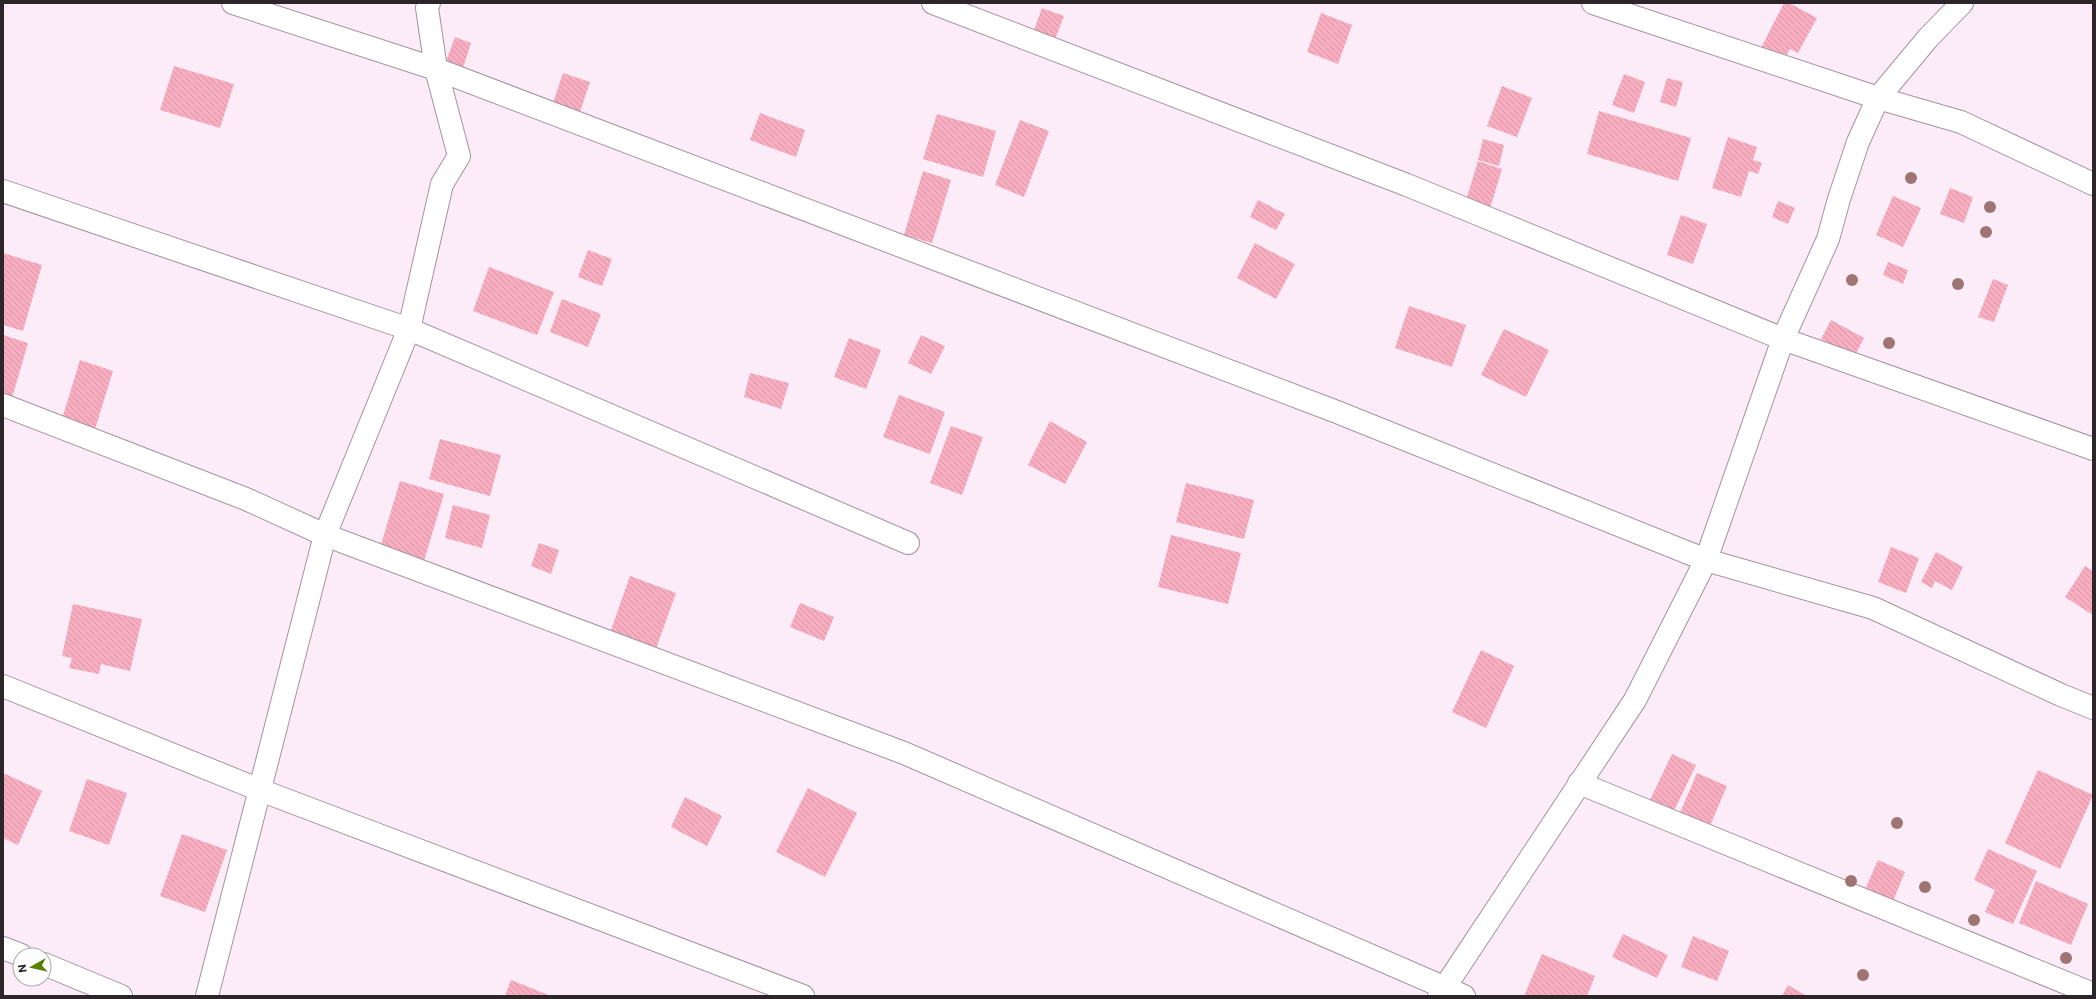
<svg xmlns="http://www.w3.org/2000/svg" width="2096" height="999" font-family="Commissioner,sans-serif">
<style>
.building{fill:url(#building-back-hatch)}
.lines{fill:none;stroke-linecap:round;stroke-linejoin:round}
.street-casing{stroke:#a394a0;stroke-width:24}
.street{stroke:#fff;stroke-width:22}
.tree{fill:#9e7572}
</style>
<defs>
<pattern id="building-back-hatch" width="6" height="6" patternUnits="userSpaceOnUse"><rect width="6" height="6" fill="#f8aec0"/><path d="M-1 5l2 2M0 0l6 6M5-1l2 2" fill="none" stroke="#d596a5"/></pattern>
</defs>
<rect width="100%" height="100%" fill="#fbecf8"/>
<g class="building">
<path d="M 1784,3 L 1789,3 L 1817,18 L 1798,53 L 1790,49 L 1783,62 L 1760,50 Z"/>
<path d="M 1042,8 L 1064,16 L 1050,52 L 1029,44 Z"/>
<path d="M 1321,13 L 1352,25 L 1338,64 L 1307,52 Z"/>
<path d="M 455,37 L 471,43 L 462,71 L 445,64 Z"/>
<path d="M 174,66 L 234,84 L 220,128 L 160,110 Z"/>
<path d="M 563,73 L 590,82 L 578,118 L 551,109 Z"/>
<path d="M 1624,74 L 1645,82 L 1634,113 L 1612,105 Z"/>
<path d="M 1667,78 L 1683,82 L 1676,107 L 1660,102 Z"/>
<path d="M 1502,86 L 1532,98 L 1517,137 L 1487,126 Z"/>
<path d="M 1599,111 L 1691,138 L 1678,181 L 1587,154 Z"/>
<path d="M 760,113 L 805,130 L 796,157 L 750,140 Z"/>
<path d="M 937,114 L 996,131 L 983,177 L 923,159 Z"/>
<path d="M 1020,120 L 1049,131 L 1024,197 L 995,185 Z"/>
<path d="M 1728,137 L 1757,147 L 1753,160 L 1762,163 L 1758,174 L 1749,171 L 1741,197 L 1712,188 Z"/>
<path d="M 1483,139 L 1504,145 L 1499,166 L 1478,160 Z"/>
<path d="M 1478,161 L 1502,169 L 1488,215 L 1464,207 Z"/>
<path d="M 923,171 L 951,180 L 932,243 L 904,235 Z"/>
<path d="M 1950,188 L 1973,197 L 1964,223 L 1940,214 Z"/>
<path d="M 1893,196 L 1921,208 L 1903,247 L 1876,235 Z"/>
<path d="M 1258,200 L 1285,214 L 1276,230 L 1250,217 Z"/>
<path d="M 1778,201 L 1795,208 L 1788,224 L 1772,217 Z"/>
<path d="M 1681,215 L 1707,224 L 1693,264 L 1667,255 Z"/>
<path d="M 1255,243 L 1295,264 L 1276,299 L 1237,278 Z"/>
<path d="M 588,250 L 612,259 L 602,286 L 578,277 Z"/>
<path d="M 3,253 L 42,265 L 23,331 L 3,325 Z"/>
<path d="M 1888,262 L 1908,270 L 1903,284 L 1883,275 Z"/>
<path d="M 489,267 L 554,292 L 537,335 L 473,311 Z"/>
<path d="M 1993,279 L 2008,285 L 1994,322 L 1978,317 Z"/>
<path d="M 562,299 L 601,314 L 588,347 L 550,332 Z"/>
<path d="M 1409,306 L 1466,325 L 1452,367 L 1395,348 Z"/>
<path d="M 1831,320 L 1864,338 L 1854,357 L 1821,339 Z"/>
<path d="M 1504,329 L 1549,350 L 1526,397 L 1481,375 Z"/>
<path d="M 3,335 L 28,343 L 10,405 L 3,403 Z"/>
<path d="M 921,335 L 945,346 L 931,374 L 908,363 Z"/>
<path d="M 849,338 L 881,350 L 866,389 L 834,377 Z"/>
<path d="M 80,360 L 113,371 L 95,429 L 62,419 Z"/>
<path d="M 750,373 L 789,383 L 781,409 L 744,397 Z"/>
<path d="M 899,395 L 945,412 L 930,454 L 883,437 Z"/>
<path d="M 1050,421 L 1087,442 L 1065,484 L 1028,465 Z"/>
<path d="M 951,426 L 983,437 L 962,495 L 930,483 Z"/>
<path d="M 440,439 L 501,455 L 490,496 L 429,479 Z"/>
<path d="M 400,481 L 444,494 L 421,571 L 377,558 Z"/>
<path d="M 1186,483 L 1254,500 L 1244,539 L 1176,522 Z"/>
<path d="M 453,505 L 490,515 L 482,548 L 445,538 Z"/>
<path d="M 1171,535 L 1241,553 L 1228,604 L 1158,587 Z"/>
<path d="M 539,543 L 559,550 L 551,574 L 531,566 Z"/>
<path d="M 1891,547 L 1919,558 L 1906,593 L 1878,582 Z"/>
<path d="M 1936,552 L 1963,567 L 1952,590 L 1935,581 L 1932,588 L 1921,582 Z"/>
<path d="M 2085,566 L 2093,571 L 2093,615 L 2065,597 Z"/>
<path d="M 630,576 L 676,593 L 652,660 L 606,644 Z"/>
<path d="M 800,603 L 834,617 L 824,641 L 790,627 Z"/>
<path d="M 73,604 L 142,619 L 130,671 L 101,664 L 99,674 L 69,668 L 72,658 L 62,656 Z"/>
<path d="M 1481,650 L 1514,666 L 1486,728 L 1452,712 Z"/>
<path d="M 1672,754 L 1696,765 L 1672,815 L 1648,804 Z"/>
<path d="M 2038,770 L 2093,795 L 2060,869 L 2005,843 Z"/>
<path d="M 3,773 L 42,791 L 18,845 L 3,838 Z"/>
<path d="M 1697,773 L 1727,786 L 1706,835 L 1676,822 Z"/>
<path d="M 87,779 L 127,793 L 109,845 L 69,831 Z"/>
<path d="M 808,788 L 857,813 L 825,877 L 776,852 Z"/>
<path d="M 685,797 L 722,816 L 707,846 L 671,827 Z"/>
<path d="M 182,834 L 227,850 L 205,912 L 160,896 Z"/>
<path d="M 1988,849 L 2037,871 L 2013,924 L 1985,912 L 1995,890 L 1974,880 Z"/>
<path d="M 1878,860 L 1905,872 L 1888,913 L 1860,901 Z"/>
<path d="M 2036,881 L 2088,904 L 2071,945 L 2019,923 Z"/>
<path d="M 1623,934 L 1668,955 L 1657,978 L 1612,957 Z"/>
<path d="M 1693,936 L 1729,951 L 1717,981 L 1681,967 Z"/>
<path d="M 1542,954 L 1595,976 L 1587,996 L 1524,996 Z"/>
<path d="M 511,980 L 551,996 L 505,996 Z"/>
<path d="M 1788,985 L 1807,996 L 1782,996 Z"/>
</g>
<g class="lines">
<g class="street-casing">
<g id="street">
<path d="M 429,3 L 427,8 L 436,69 L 1337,412 L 1706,560 L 1873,608 L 2061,695 L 2093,708"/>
<path d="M 933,3 L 1407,185 L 1783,339 L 2093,449"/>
<path d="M 1593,3 L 1878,98 L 1961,122 L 2093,184"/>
<path d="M 3,191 L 409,329 L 908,543"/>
<path d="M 3,405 L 246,499 L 325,535 L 904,753 L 1464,996"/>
<path d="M 3,686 L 260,790 L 803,996"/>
<path d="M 1579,783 L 2093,994"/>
<path d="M 3,948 L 21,955"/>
<path d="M 44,964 L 121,996"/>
<path d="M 207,996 L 325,535 L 409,329 L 442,184 L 459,156 L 436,69 L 233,3"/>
<path d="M 1439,996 L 1635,700 L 1706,560 L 1783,339 L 1828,239 L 1839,199 L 1858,142 L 1878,98 L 1928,38 L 1962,3"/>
</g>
</g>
<use href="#street" class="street"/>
</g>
<g class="tree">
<circle cx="1911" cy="178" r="6"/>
<circle cx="1990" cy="207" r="6"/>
<circle cx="1986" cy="232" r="6"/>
<circle cx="1852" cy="280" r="6"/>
<circle cx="1958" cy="284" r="6"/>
<circle cx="1889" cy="343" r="6"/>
<circle cx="1897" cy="823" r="6"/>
<circle cx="1851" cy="881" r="6"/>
<circle cx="1925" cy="887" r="6"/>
<circle cx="1974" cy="920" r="6"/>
<circle cx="2066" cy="958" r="6"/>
<circle cx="1863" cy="975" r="6"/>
</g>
<rect width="2096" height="999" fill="none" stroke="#2c262b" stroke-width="8"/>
<g transform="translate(32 967) rotate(262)"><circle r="19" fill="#fefefe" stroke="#aaa8aa"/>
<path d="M0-3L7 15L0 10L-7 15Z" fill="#588001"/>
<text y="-6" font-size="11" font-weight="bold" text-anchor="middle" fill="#2c262b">N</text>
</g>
</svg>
